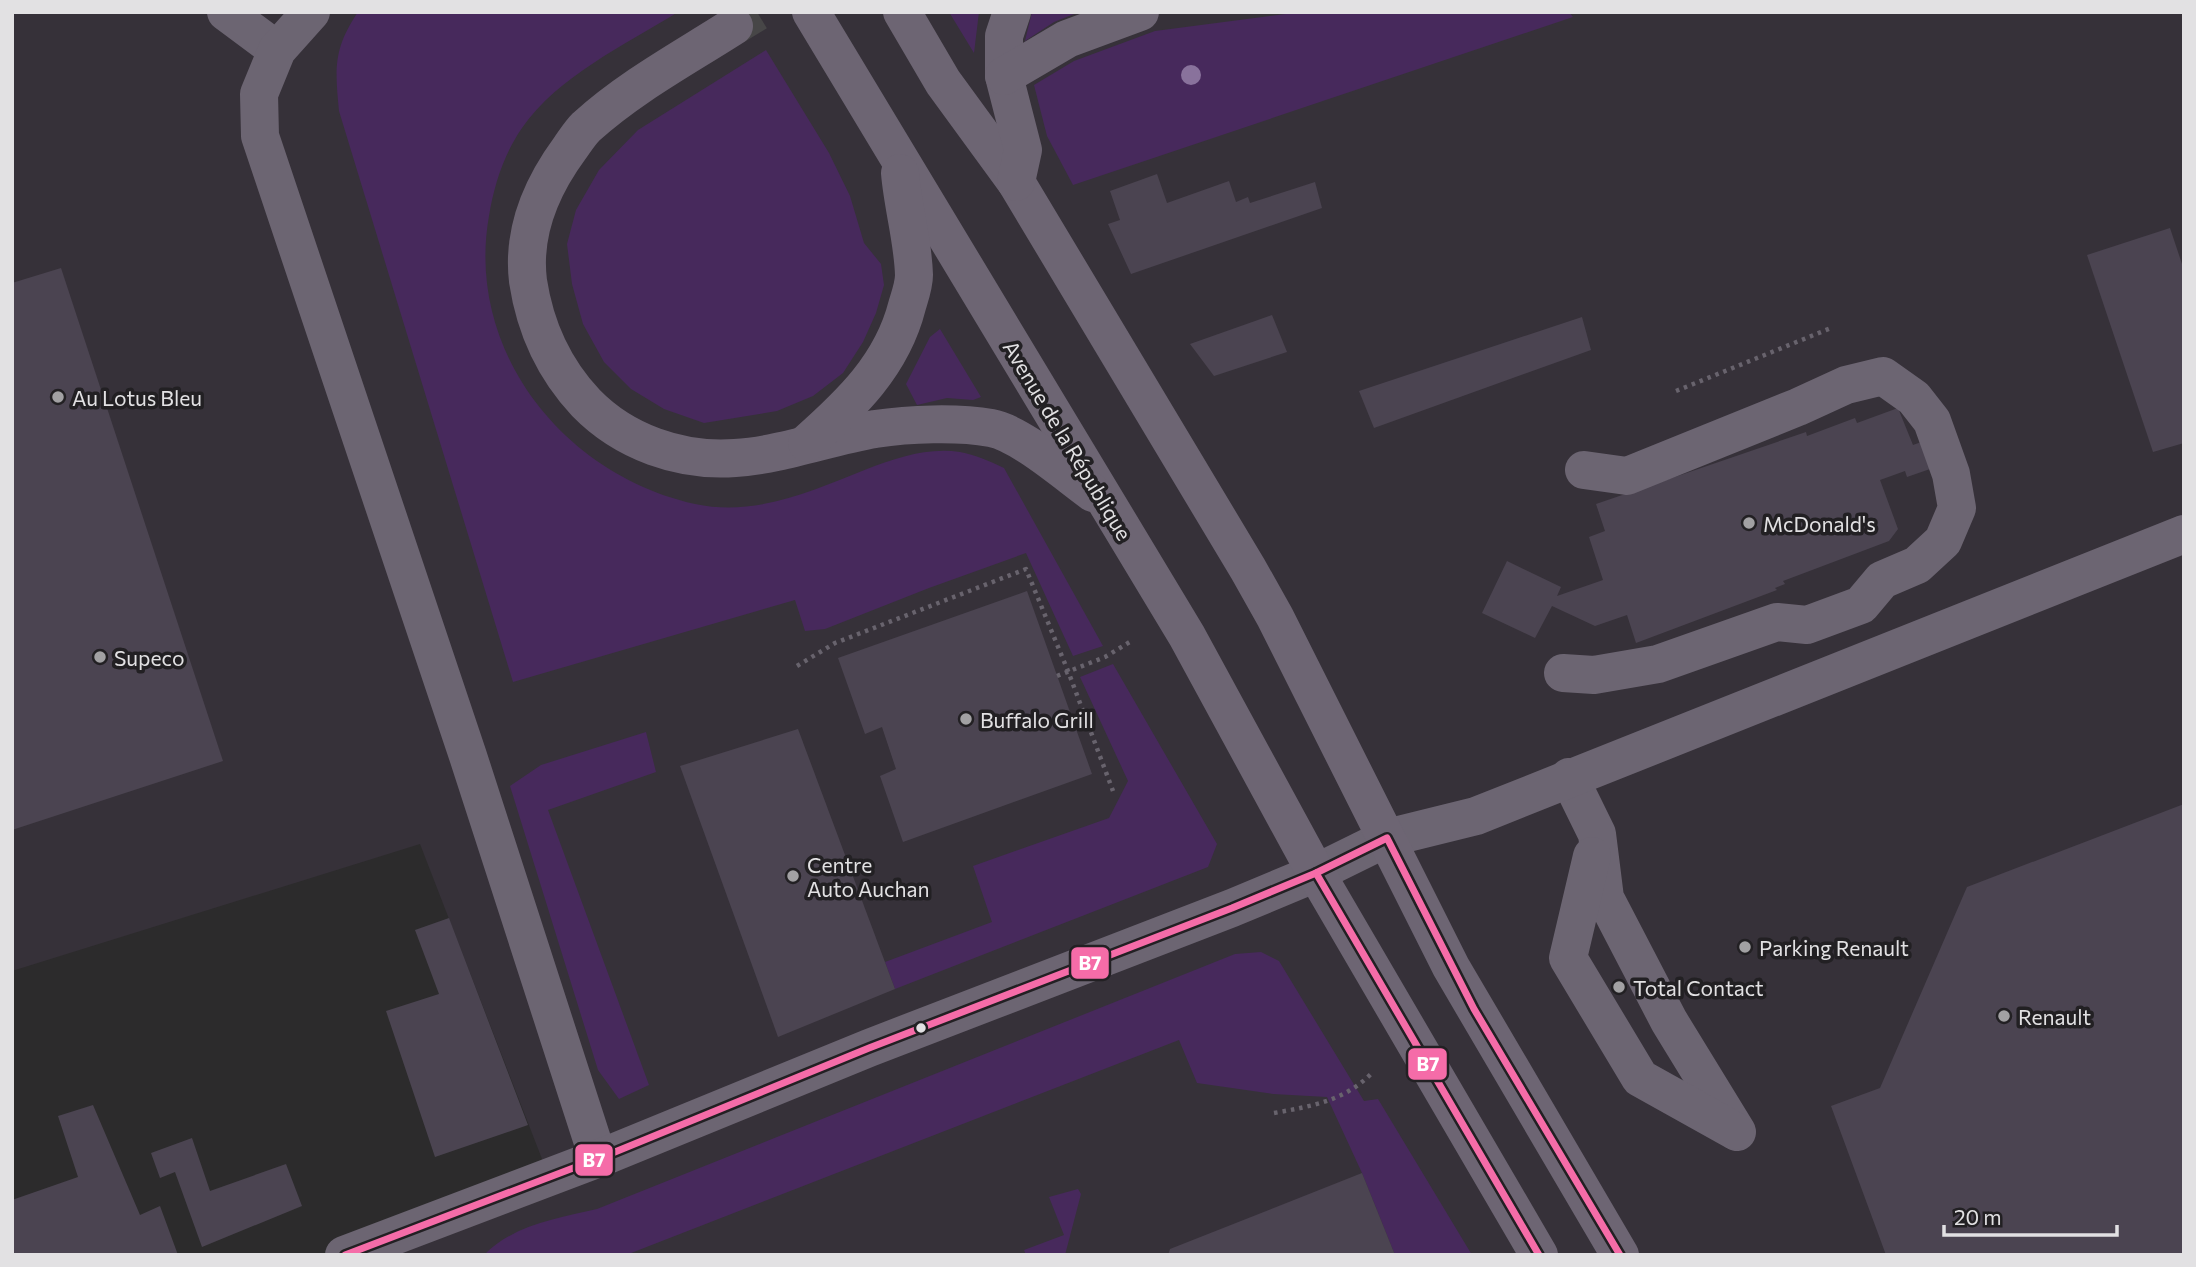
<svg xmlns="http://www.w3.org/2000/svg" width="2196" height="1267" font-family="Commissioner,sans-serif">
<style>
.built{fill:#363139}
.green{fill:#47295c}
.building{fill:#4b4451}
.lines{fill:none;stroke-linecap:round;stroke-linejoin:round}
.major-tunnel{stroke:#474647;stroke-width:38;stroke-dasharray:38 19;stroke-linecap:butt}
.path{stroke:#68636d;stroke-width:4.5;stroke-dasharray:3.5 5;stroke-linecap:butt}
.minor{stroke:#6c6572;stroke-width:38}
.major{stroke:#6d6573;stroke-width:38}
.bus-1-casing{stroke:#222023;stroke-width:12}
.bus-1{stroke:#f56ca8;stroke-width:7}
.tree{fill:#89729c}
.poi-dot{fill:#a2a1a3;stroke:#222023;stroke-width:2.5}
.bus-dot{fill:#e2e1e3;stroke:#222023;stroke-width:2.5}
.labels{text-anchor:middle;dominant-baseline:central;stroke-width:7;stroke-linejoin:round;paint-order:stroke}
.poi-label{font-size:21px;fill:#e2e1e3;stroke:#222023;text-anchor:start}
.street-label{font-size:21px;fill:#e2e1e3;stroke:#222023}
.line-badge{stroke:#222023;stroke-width:2.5}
.badge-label{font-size:19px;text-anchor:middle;font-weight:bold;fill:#fff}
</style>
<rect width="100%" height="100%" fill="#2c2b2c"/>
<path class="built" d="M 12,12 L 2184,12 L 2184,1255 L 344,1255 L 549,1177 L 420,844 L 12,971 Z"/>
<g class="green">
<path d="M 358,12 L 678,12 C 625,45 558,76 522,128 C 504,154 494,185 489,216 C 465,351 564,475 695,504 C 756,517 811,491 867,469 C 896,458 928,447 960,452 C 975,455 990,461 1004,468 L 1103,646 L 1073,656 L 1026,553 L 929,588 L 825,629 L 805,631 L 795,600 L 513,682 L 339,111 C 335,69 333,49 358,12 Z"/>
<path d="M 949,12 L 979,12 L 974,53 Z"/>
<path d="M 1032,12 L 1079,12 L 1054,22 L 1025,41 Z"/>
<path d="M 1301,12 L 1569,12 L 1573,17 L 1073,185 L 1047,136 L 1034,85 L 1074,61 L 1155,31 Z"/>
<path d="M 766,50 L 829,153 L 850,196 L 864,243 L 881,264 L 884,285 L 876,313 L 863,342 L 843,373 L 813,396 L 777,411 L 704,423 L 664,409 L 631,389 L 604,362 L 583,324 L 572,284 L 567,244 L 576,210 L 599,170 L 638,130 Z"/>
<path d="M 940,329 L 981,397 L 973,400 L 947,398 L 917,405 L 906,384 L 930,337 Z"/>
<path d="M 1113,664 L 1217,844 L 1208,867 L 895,989 L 885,962 L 992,922 L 973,866 L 1109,818 L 1128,781 L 1080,677 Z"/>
<path d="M 646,732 L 656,772 L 548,810 L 649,1085 L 619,1099 L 598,1070 L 510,786 L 541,765 Z"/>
<path d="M 1261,952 L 1279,961 L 1364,1101 L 1378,1099 L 1472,1255 L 1395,1255 L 1362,1173 L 1327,1097 L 1273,1094 L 1197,1083 L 1179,1040 L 626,1255 L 484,1255 C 513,1225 558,1218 597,1209 L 1235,954 Z"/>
<path d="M 1078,1189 L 1081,1194 L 1065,1255 L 1026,1255 L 1024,1250 L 1064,1235 L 1049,1197 Z"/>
</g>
<g class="building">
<path d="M 1157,174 L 1167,203 L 1229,181 L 1236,202 L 1248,197 L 1250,203 L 1315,182 L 1322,208 L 1131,274 L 1108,224 L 1120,220 L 1110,191 Z"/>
<path d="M 2170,228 L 2184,270 L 2184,443 L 2153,452 L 2087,255 Z"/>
<path d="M 61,268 L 223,761 L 12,830 L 12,283 Z"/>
<path d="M 1272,315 L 1287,352 L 1214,376 L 1190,344 Z"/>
<path d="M 1582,317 L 1591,350 L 1374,428 L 1359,391 Z"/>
<path d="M 1898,408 L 1913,445 L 1924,441 L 1933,468 L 1907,477 L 1905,471 L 1880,480 L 1898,529 L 1889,541 L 1783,581 L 1785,584 L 1775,588 L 1777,590 L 1636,643 L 1627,615 L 1595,626 L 1552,606 L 1535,638 L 1482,613 L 1507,561 L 1561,587 L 1557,596 L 1603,580 L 1589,537 L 1605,531 L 1596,504 L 1806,432 L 1807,436 L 1855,418 L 1857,423 Z"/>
<path d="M 1027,591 L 1092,774 L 903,842 L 880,776 L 896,769 L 882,727 L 865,734 L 838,658 Z"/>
<path d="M 798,729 L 895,989 L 778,1037 L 680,766 Z"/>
<path d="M 2184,804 L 2184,1255 L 1886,1255 L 1831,1106 L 1880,1088 L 1967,887 Z"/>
<path d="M 449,918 L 528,1125 L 435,1157 L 386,1011 L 439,994 L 415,930 Z"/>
<path d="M 93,1105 L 140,1215 L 160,1206 L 178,1255 L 12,1255 L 12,1200 L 78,1177 L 58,1116 Z"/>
<path d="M 192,1138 L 210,1191 L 286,1164 L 302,1206 L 202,1247 L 175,1172 L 160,1178 L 151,1153 Z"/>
<path d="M 1362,1173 L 1395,1255 L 1168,1255 L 1170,1249 Z"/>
</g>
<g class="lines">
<path class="major-tunnel" d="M 734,26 L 757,12"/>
<g class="path">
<path d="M 1676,391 L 1831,328"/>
<path d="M 797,666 L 835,643 L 1026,569 L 1068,671 L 1113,791"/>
<path d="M 1057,676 L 1105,657 L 1133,640"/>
<path d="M 1274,1113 C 1312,1106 1345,1101 1373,1072"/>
</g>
<g class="minor">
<path d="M 226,12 L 277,50"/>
<path d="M 311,12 L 277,50 L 259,94 L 260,136 L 468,756 L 598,1158"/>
<path d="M 1563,673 L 1594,675 L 1658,664 L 1777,622 L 1807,625 L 1861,605 L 1882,580 L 1917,565 L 1943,541 L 1957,508 L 1951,474 L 1932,421 L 1914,398 L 1883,376 L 1846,385 L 1798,407 L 1627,476 L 1584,470"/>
<path d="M 1569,777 L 1597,834 L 1605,898 L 1669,1021 L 1737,1132"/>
<path d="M 1592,856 L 1568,958 L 1640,1078 L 1735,1131"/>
<path d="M 344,1255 L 610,1154 L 869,1048 L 1232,908 L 1316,873 L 1387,838 L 1476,816 L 2184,534"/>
</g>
<g class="major">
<path d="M 811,12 L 1187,636 L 1316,873 L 1539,1255"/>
<path d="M 902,12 L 943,82 L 1016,182 L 1248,569 L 1275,617 L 1451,967 L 1620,1255"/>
<path d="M 1012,12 L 1004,36 L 1004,76 L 1023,150 L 1016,182"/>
<path d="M 734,26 C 684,58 630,87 586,127 C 580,133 575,141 570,148 C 542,186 522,232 528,281 C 535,327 554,369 586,403 C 624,442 680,462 735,458 C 782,455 828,437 875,429 C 909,424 957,422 991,428 C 1020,433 1068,475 1093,493"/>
<path d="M 1004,76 L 1067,39 L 1140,12"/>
<path d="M 807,443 C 851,404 892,365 907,306 C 910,296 914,285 914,275 C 913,240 903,208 900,173"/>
</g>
<g class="bus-1-casing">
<g id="bus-1">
<path d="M 1316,873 L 1539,1255"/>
<path d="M 345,1255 L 610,1154 L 869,1048 L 1232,908 L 1316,873 L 1387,838 L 1474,1009 L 1620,1255"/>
</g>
</g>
<use href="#bus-1" class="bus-1"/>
</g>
<circle class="tree" cx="1191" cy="75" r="10"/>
<g class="poi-dot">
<circle cx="58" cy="397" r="7"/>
<circle cx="1749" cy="523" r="7"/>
<circle cx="100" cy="657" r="7"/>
<circle cx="966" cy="719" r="7"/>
<circle cx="793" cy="876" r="7"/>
<circle cx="1745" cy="947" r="7"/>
<circle cx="1619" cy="987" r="7"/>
<circle cx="2004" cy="1016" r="7"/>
</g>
<circle class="bus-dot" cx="921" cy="1028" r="6"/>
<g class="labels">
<g class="poi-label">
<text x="72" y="397">Au Lotus Bleu</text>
<text x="1763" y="523">McDonald's</text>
<text x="114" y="657">Supeco</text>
<text x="980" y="719">Buffalo Grill</text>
<text x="807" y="864">Centre<tspan x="807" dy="24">Auto Auchan</tspan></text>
<text x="1759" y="947">Parking Renault</text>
<text x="1633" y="987">Total Contact</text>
<text x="2018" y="1016">Renault</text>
</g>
<g class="street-label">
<text transform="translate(1068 440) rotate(59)">Avenue de la République</text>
</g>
</g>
<g class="line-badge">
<rect x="1070" y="946" width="40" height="34" rx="7" fill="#f56ca8"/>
<rect x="1407" y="1047" width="41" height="34" rx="7" fill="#f56ca8"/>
<rect x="574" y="1143" width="40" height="34" rx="7" fill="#f56ca8"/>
</g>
<g class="badge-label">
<text x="1090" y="970">B7</text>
<text x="1428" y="1071">B7</text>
<text x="594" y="1167">B7</text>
</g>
<rect width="2196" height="1267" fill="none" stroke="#e2e1e3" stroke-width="28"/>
<path d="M1944 1225v10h173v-10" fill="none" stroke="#e2e1e3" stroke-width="3.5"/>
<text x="1954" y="1225" font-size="21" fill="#e2e1e3" stroke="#222023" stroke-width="5" paint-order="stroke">20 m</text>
</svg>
